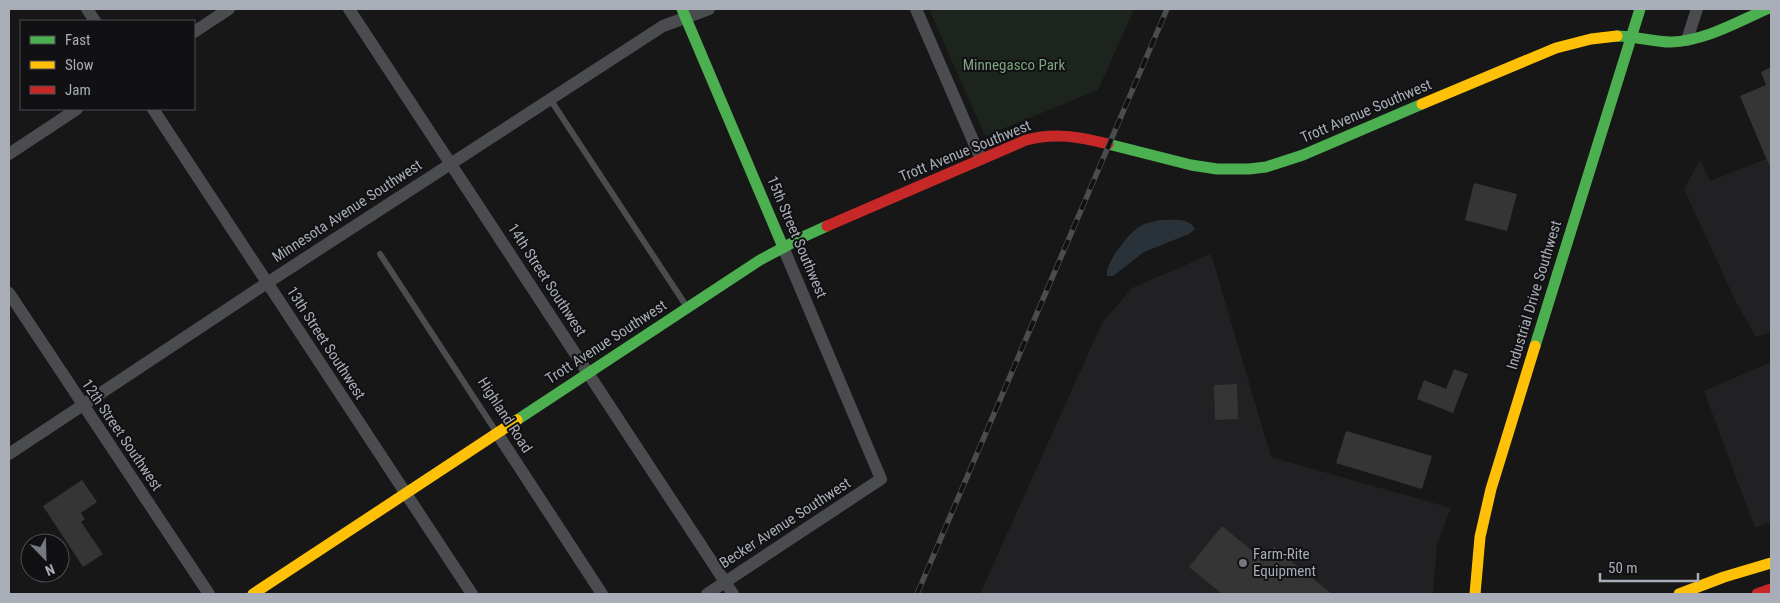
<svg xmlns="http://www.w3.org/2000/svg" width="1780" height="603" font-family="'Roboto Condensed',sans-serif">
<style>
.built{fill:#212123}
.green{fill:#1d241e}
.water{fill:#2a3239}
.building{fill:#353536}
.lines{fill:none;stroke-linecap:round;stroke-linejoin:round}
.lane{stroke:#4b4c50;stroke-width:6}
.street{stroke:#4b4c50;stroke-width:12}
.fast{stroke:#4caf50;stroke-width:11}
.slow{stroke:#ffc107;stroke-width:11}
.jam{stroke:#c62828;stroke-width:11}
.rail-casing{stroke:#4b4c4f;stroke-width:5.5}
.rail{stroke:#111113;stroke-width:4;stroke-dasharray:11;stroke-linecap:butt}
.poi-dot{fill:#757880;stroke:#111113;stroke-width:2}
.labels{text-anchor:middle;dominant-baseline:central;stroke-width:4;stroke-linejoin:round;paint-order:stroke}
.park-label{font-size:15px;fill:#7fa381;stroke:#111113}
.street-label{font-size:15px;fill:#a8adb8;stroke:#111113}
.poi-label{font-size:15px;fill:#a8adb8;stroke:#111113;text-anchor:start}
</style>
<rect width="100%" height="100%" fill="#171717"/>
<g class="built">
<path d="M 1766,159 L 1771,170 L 1771,332 L 1756,337 L 1736,302 L 1684,189 L 1700,160 L 1710,181 Z"/>
<path d="M 1211,254 L 1271,457 L 1451,508 L 1437,544 L 1433,594 L 980,594 L 1102,323 L 1132,288 Z"/>
<path d="M 1771,362 L 1771,522 L 1755,528 L 1704,391 Z"/>
</g>
<path class="green" d="M 929,9 L 1134,9 L 1098,90 L 985,136 Z"/>
<path class="water" d="M 1159,220 C 1169,220 1190,217 1195,229 L 1189,234 L 1144,252 L 1113,276 L 1107,276 C 1105,263 1128,234 1139,227 C 1145,223 1152,222 1159,220 Z"/>
<g class="building">
<path d="M 1771,67 L 1771,170 L 1740,96 L 1766,85 L 1761,72 Z"/>
<path d="M 1474,183 L 1517,194 L 1507,231 L 1465,220 Z"/>
<path d="M 1454,369 L 1468,374 L 1453,413 L 1417,399 L 1424,380 L 1446,389 Z"/>
<path d="M 1237,384 L 1238,419 L 1215,420 L 1214,385 Z"/>
<path d="M 1346,431 L 1432,456 L 1422,489 L 1336,463 Z"/>
<path d="M 82,480 L 97,502 L 81,513 L 85,519 L 81,522 L 103,554 L 83,567 L 43,506 Z"/>
<path d="M 1222,526 L 1263,560 L 1274,547 L 1332,594 L 1222,594 L 1189,567 Z"/>
</g>
<g class="lines">
<g class="lane">
<path d="M 550,99 L 687,307"/>
<path d="M 380,254 L 497,433"/>
</g>
<g class="street">
<path d="M 87,9 L 95,21"/>
<path d="M 349,9 L 733,594"/>
<path d="M 916,9 L 981,159"/>
<path d="M 194,32 L 229,9"/>
<path d="M 1687,40 L 1697,9"/>
<path d="M 153,109 L 472,594"/>
<path d="M 9,154 L 77,109"/>
<path d="M 9,293 L 209,594"/>
<path d="M 497,433 L 602,594"/>
<path d="M 9,454 L 267,283 L 663,26 L 709,9"/>
<path d="M 707,594 L 881,479 L 783,247"/>
</g>
<g class="fast">
<path d="M 682,9 L 783,247"/>
<path d="M 1617,36 C 1635,36 1653,42 1671,42 C 1705,41 1737,22 1767,9"/>
<path d="M 1108,144 L 1191,165 L 1217,169 L 1249,169 L 1266,167 L 1303,155 L 1422,104"/>
<path d="M 1535,346 L 1640,9"/>
<path d="M 517,420 L 760,260 L 805,236 L 827,226"/>
</g>
<g class="slow">
<path d="M 1422,104 L 1556,48 L 1591,39 L 1617,36"/>
<path d="M 253,594 L 517,420"/>
<path d="M 1475,594 L 1480,537 L 1491,489 L 1535,346"/>
<path d="M 1679,594 L 1724,577 L 1771,563"/>
</g>
<g class="jam">
<path d="M 827,226 L 1026,140 C 1055,132 1080,137 1108,144"/>
<path d="M 1757,594 L 1771,589"/>
</g>
<g class="rail-casing">
<path id="rail" d="M 917,594 L 1167,9"/>
</g>
<use href="#rail" class="rail"/>
</g>
<circle class="poi-dot" cx="1243" cy="563" r="5"/>
<g class="labels">
<g class="park-label">
<text x="1014" y="65">Minnegasco Park</text>
</g>
<g class="street-label">
<text transform="translate(1366 111) rotate(-23)">Trott Avenue Southwest</text>
<text transform="translate(965 151) rotate(-22)">Trott Avenue Southwest</text>
<text transform="translate(347 211) rotate(-33)">Minnesota Avenue Southwest</text>
<text transform="translate(797 237) rotate(67)">15th Street Southwest</text>
<text transform="translate(547 280) rotate(57)">14th Street Southwest</text>
<text transform="translate(1534 295) rotate(-73)">Industrial Drive Southwest</text>
<text transform="translate(606 342) rotate(-33)">Trott Avenue Southwest</text>
<text transform="translate(326 343) rotate(57)">13th Street Southwest</text>
<text transform="translate(505 415) rotate(57)">Highland Road</text>
<text transform="translate(122 435) rotate(56)">12th Street Southwest</text>
<text transform="translate(785 523) rotate(-33)">Becker Avenue Southwest</text>
</g>
<g class="poi-label">
<text x="1253" y="554">Farm-Rite<tspan x="1253" dy="17">Equipment</tspan></text>
</g>
</g>
<rect width="1780" height="603" fill="none" stroke="#a8adb8" stroke-width="20"/>
<rect x="20" y="20" width="175" height="90" fill="#111113" stroke="#4d4f55"/>
<rect x="30" y="36" width="25" height="8" fill="#4caf50" stroke="#4d4f55"/>
<text x="65" y="45" font-size="15" fill="#a8adb8">Fast</text>
<rect x="30" y="61" width="25" height="8" fill="#ffc107" stroke="#4d4f55"/>
<text x="65" y="70" font-size="15" fill="#a8adb8">Slow</text>
<rect x="30" y="86" width="25" height="8" fill="#c62828" stroke="#4d4f55"/>
<text x="65" y="95" font-size="15" fill="#a8adb8">Jam</text>
<g transform="translate(45 558) rotate(157)"><circle r="24" fill="#111113" stroke="#4d4f55"/>
<path d="M0-4L9 19L0 12L-9 19Z" fill="#757880"/>
<text y="-8" font-size="14" font-weight="bold" text-anchor="middle" fill="#a8adb8">N</text>
</g>
<path d="M1600 573v8h98v-8" fill="none" stroke="#a8adb8" stroke-width="2.5"/>
<text x="1608" y="573" font-size="15" fill="#a8adb8" stroke="#111113" stroke-width="4" paint-order="stroke">50 m</text>
</svg>
